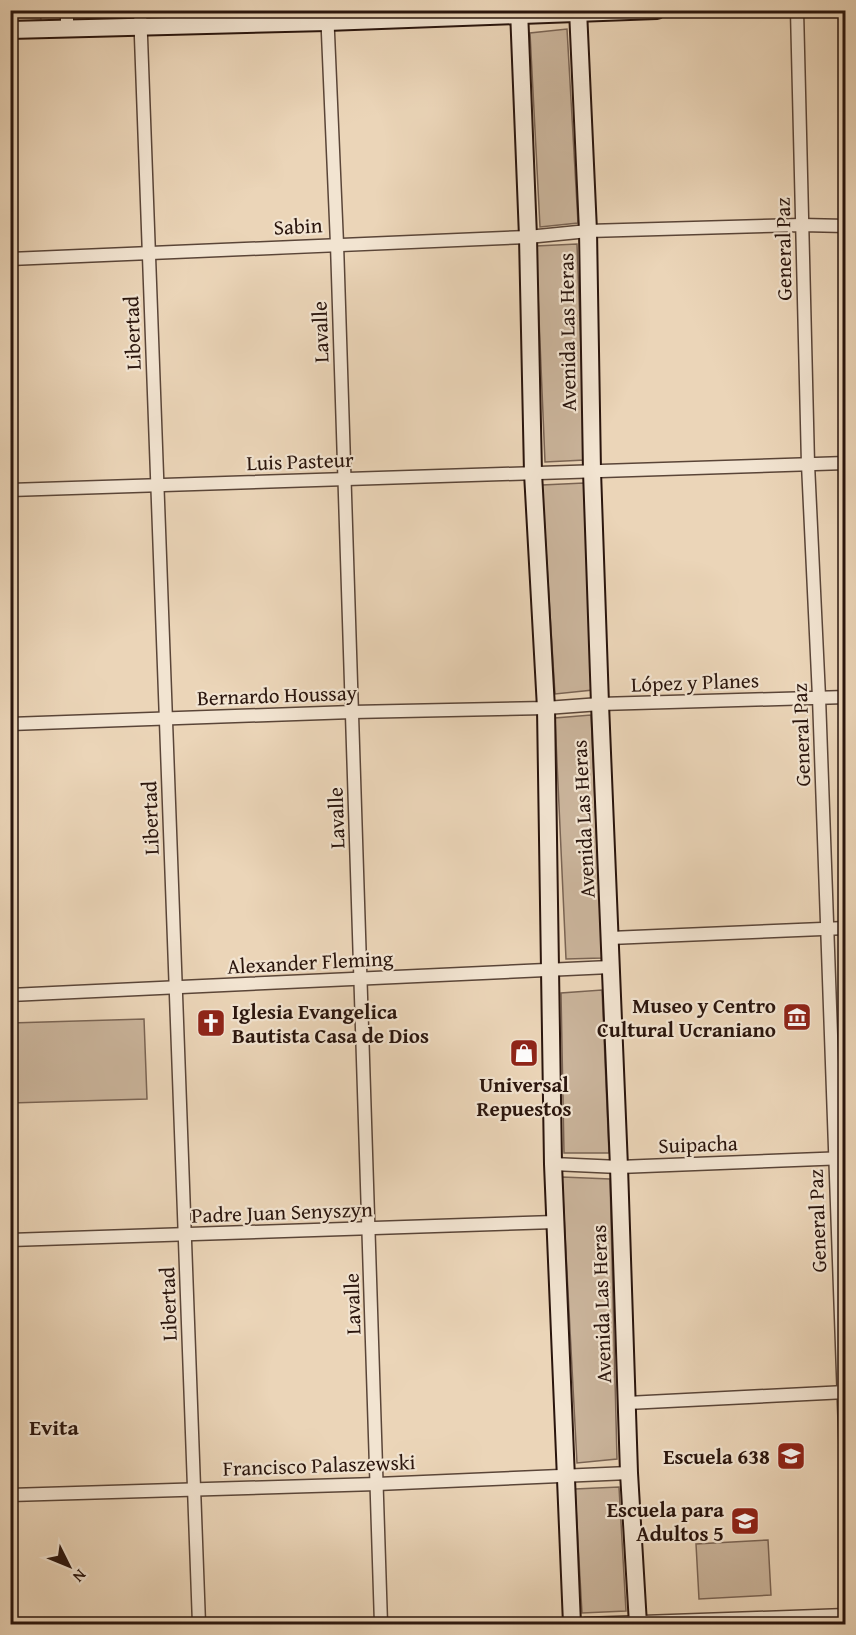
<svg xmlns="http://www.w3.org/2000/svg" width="856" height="1635" font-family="'Gentium Book Plus',serif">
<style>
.green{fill:#cab49b;stroke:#7a6454;stroke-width:1.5}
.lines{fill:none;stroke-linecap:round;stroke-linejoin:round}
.minor-casing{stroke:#5a4538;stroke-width:15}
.secondary-casing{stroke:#2a150d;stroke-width:20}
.minor{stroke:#f2e4d1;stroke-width:12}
.secondary{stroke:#f2e4d1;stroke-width:16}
.labels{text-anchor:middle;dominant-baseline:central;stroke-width:4.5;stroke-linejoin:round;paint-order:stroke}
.street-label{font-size:21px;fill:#2a150d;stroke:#f2e4d1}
.poi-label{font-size:21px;font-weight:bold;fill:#2a150d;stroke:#f2e4d1;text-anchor:end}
.neighbourhood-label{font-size:22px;font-weight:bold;fill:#2a150d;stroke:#f2e4d1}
</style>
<rect width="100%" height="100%" fill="#ebd5b8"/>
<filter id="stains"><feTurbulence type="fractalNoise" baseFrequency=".00333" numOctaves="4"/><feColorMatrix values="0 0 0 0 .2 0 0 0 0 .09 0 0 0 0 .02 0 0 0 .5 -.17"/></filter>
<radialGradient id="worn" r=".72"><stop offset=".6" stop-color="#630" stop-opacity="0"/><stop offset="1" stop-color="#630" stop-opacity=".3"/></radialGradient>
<g class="green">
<path d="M 10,11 L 40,11 L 41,20 L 11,22 Z"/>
<path d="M 78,11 L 130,11 L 130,15 L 78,16 Z"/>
<path d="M 307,11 L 307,13 L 164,15 L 164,10 Z"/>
<path d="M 567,29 L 578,223 L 540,227 L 530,33 Z"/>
<path d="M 577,244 L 585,460 L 545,462 L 536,246 Z"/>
<path d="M 584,483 L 593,690 L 555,694 L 542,485 Z"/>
<path d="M 591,715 L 602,958 L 566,959 L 555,718 Z"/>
<path d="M 840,943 L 846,943 L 845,1061 Z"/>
<path d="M 602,990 L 609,1153 L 564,1153 L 561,993 Z"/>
<path d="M 144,1019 L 147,1099 L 11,1103 L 11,1023 Z"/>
<path d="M 562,1177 L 610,1179 L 617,1459 L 577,1463 Z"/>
<path d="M 619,1487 L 626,1611 L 582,1613 L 575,1489 Z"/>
<path d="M 768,1540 L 771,1595 L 699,1599 L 696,1544 Z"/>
</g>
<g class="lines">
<g class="minor-casing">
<g id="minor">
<path d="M 67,10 L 67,28"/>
<path d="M 140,10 L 199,1624"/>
<path d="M 327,10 L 337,244 L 381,1624"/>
<path d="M 797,10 L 808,464 L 819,697 L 846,1458"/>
<path d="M 10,259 L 528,237 L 588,231 L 802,225 L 846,226"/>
<path d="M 10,490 L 846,463"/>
<path d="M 10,724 L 352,712 L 546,708 L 600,704 L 846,697"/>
<path d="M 610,938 L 846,928"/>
<path d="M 10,995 L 610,967"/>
<path d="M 553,1164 L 619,1167 L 846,1158"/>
<path d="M 10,1240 L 555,1222"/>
<path d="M 627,1403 L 846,1392"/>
<path d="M 10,1495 L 377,1484 L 629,1473"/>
<path d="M 585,1624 L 846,1615"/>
</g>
</g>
<g class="secondary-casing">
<g id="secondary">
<path d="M 519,10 L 528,237 L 533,473 L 546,708 L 553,1164 L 572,1624"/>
<path d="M 578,10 L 588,231 L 592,471 L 600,704 L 619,1167 L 629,1473 L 638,1624"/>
<path d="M 10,30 L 327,22 L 657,10"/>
</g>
</g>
<use href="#minor" class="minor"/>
<use href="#secondary" class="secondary"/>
</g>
<defs>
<g id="museum-square" transform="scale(1.5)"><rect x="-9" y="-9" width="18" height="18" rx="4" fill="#8f2418" stroke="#f2e4d1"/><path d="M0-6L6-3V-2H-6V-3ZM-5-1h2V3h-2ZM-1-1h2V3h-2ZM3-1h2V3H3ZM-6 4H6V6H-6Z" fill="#fff"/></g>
<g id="church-square" transform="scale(1.5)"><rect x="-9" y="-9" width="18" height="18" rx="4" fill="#8f2418" stroke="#f2e4d1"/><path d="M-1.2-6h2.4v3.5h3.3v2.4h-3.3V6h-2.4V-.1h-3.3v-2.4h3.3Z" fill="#fff"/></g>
<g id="shop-square" transform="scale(1.5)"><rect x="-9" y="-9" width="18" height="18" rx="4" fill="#8f2418" stroke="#f2e4d1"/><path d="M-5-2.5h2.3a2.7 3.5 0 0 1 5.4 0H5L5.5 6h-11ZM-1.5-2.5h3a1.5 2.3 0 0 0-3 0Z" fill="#fff"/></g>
<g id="school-square" transform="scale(1.5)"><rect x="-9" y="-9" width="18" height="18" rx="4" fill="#8f2418" stroke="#f2e4d1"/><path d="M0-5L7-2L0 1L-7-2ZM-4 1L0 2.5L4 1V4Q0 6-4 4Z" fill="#fff"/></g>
</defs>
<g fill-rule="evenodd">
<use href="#museum-square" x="797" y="1017"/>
<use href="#church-square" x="211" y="1023"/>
<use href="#shop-square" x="524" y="1053"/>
<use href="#school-square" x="791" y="1456"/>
<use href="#school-square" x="745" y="1521"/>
</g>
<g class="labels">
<g class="street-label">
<text transform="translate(298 226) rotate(-3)">Sabin</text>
<text transform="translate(783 249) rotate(-91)">General Paz</text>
<text transform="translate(320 332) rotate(-92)">Lavalle</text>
<text transform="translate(567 332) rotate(-91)">Avenida Las Heras</text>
<text transform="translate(132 333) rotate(-92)">Libertad</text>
<text transform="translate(300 461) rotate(-2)">Luis Pasteur</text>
<text transform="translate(695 682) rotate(-2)">López y Planes</text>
<text transform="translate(277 695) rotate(-2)">Bernardo Houssay</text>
<text transform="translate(801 735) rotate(-92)">General Paz</text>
<text transform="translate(150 818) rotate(-92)">Libertad</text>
<text transform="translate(336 818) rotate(-92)">Lavalle</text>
<text transform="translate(583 819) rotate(-93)">Avenida Las Heras</text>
<text transform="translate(310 962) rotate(-3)">Alexander Fleming</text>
<text transform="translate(698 1144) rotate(-2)">Suipacha</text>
<text transform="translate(282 1212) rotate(-2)">Padre Juan Senyszyn</text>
<text transform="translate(817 1221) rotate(-92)">General Paz</text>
<text transform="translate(168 1304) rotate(-92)">Libertad</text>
<text transform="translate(352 1304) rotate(-92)">Lavalle</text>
<text transform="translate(601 1304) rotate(-92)">Avenida Las Heras</text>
<text transform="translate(319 1465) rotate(-2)">Francisco Palaszewski</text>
</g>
<g class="poi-label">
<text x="776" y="1005">Museo y Centro<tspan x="776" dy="24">Cultural Ucraniano</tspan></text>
<text x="232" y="1011" text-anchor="start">Iglesia Evangelica<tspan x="232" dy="24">Bautista Casa de Dios</tspan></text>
<text x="524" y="1084" text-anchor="middle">Universal<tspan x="524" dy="24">Repuestos</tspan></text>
<text x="770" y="1456">Escuela 638</text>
<text x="724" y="1509">Escuela para<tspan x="724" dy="24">Adultos 5</tspan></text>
</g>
<g class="neighbourhood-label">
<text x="54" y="1427">Evita</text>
</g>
</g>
<rect width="856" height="1635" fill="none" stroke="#ebd5b8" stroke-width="36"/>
<rect x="12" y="12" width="832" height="1611" fill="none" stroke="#2a150d" stroke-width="3"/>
<rect x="18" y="18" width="820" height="1599" fill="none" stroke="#2a150d" stroke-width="1.5"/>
<g transform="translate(69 1566) rotate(133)" stroke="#f2e4d1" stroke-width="4.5" paint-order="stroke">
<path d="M0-4.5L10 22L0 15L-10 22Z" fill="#2a150d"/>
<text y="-9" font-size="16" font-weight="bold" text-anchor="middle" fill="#2a150d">N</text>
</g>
<rect width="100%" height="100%" filter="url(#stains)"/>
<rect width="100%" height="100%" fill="url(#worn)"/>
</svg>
